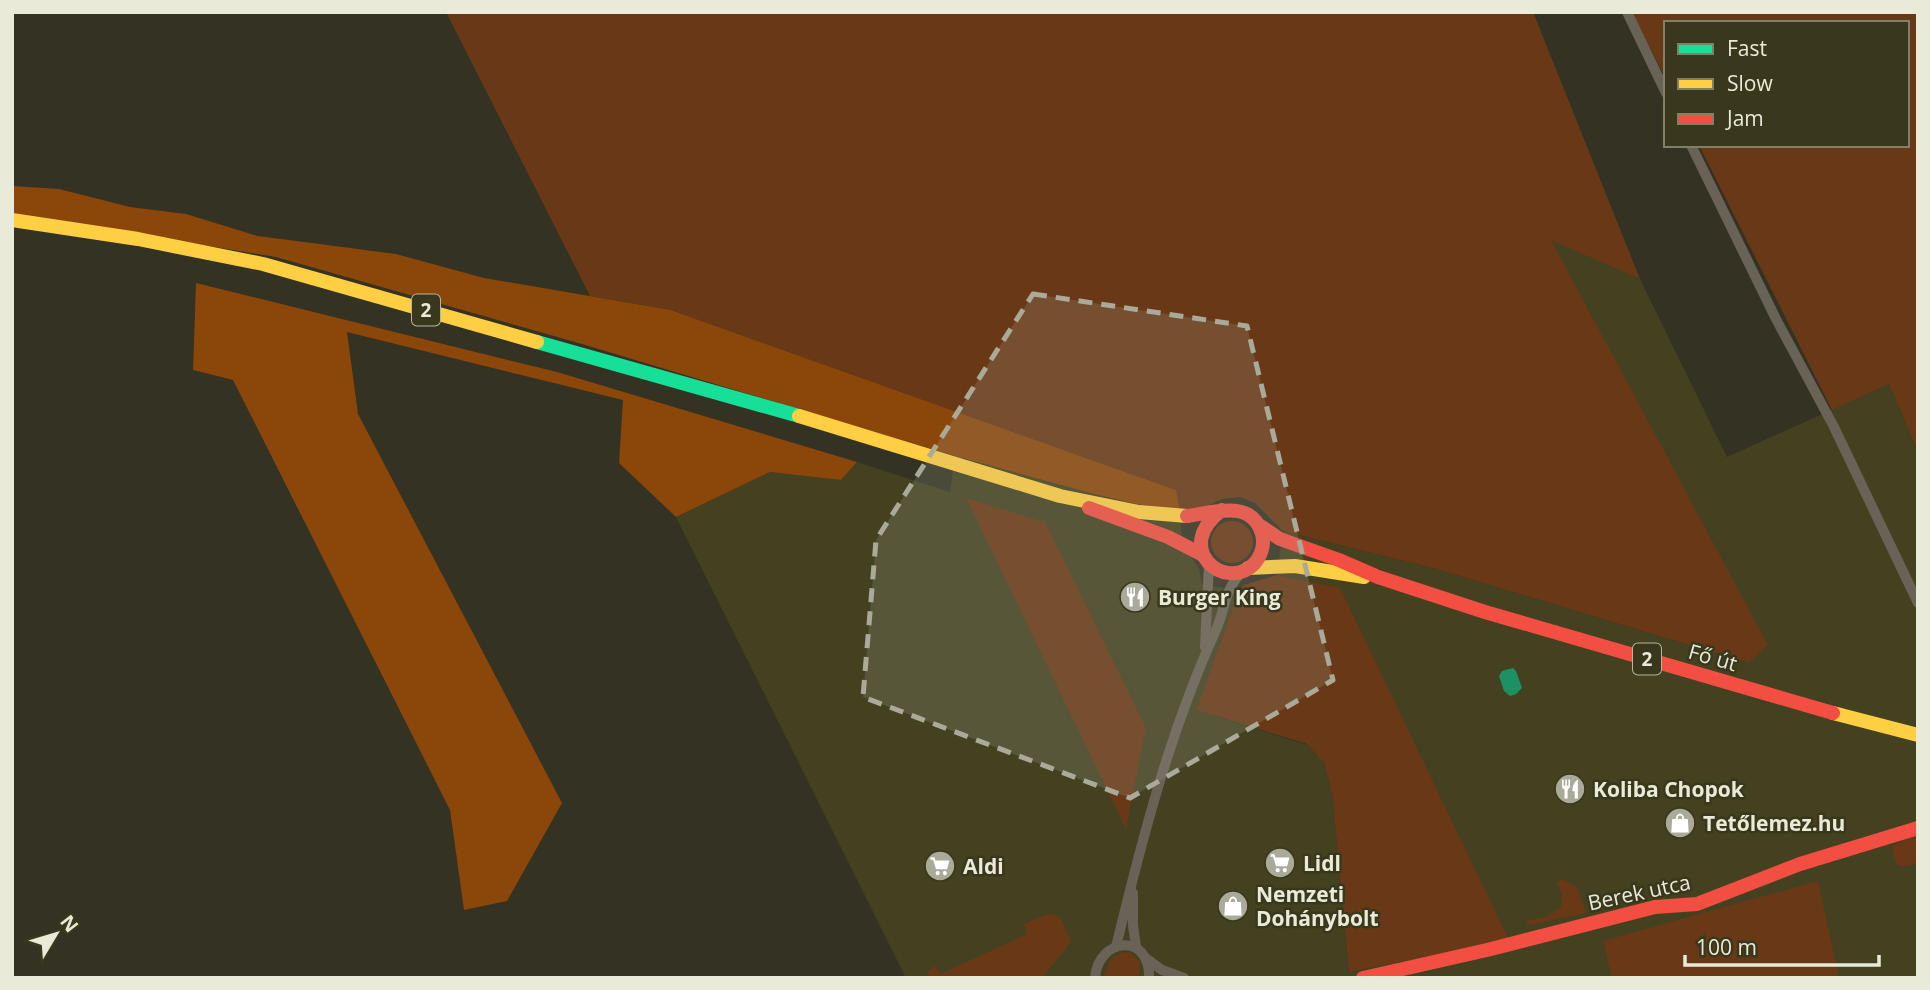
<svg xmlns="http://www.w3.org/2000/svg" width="1930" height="990" font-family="'Open Sans',sans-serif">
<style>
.built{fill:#434120}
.green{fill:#693917}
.forest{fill:#8b4609}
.water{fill:#1d9164}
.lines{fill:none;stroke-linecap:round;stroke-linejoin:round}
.street{stroke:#696256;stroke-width:10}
.fast{stroke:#16e098;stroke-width:14}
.slow{stroke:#ffcf43;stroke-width:14}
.jam{stroke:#f24e42;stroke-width:14}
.marked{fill:#aa9;fill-opacity:0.2;stroke:#aa9;stroke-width:5;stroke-dasharray:14 9;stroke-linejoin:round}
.labels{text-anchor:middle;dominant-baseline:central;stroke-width:5;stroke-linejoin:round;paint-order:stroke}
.shield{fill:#3a381c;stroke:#b5b5a0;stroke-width:2}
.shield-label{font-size:19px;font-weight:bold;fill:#eaead9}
.poi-label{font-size:21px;font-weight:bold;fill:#eaead9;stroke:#3a381c;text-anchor:start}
.street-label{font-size:21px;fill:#eaead9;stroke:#3a381c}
</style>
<rect width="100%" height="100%" fill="#333223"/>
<path class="built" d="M 1550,238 L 1640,279 L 1727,457 L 1889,384 L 1918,452 L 1918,978 L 906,978 L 676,517 L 770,472 L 841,480 L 857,462 L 950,492 L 955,456 L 1090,493 L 1136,504 L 1180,510 L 1183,551 L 1190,555 L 1199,569 L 1202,584 L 1239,591 L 1196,710 L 1308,745 L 1326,764 L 1332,793 L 1349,972 L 1340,589 L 1277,575 L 1283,531 L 1440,570 L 1749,663 Z"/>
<g class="green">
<path d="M 446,12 L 1533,12 L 1640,279 L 1551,240 L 1768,645 L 1749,663 L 1440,570 L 1283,531 L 1255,503 L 1240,497 L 1222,499 L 1207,506 L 1180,510 L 1176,490 L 671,310 L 590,296 Z"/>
<path d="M 1632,12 L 1918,12 L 1918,452 L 1889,384 L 1832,410 L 1699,145 L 1907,145 L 1907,23 L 1666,23 L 1666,79 Z"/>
<path d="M 966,498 L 1045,522 L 1146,728 L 1126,829 Z"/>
<circle cx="1232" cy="542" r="21"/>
<path d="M 1277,575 L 1340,588 L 1509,940 L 1349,972 L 1332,793 L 1325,764 L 1307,744 L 1196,710 L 1239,591 L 1244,585 Z"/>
<path d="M 1916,835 L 1918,836 L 1918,863 C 1897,869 1895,868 1892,846 Z"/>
<path d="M 1562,879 L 1577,887 L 1586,913 L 1529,925 L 1526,923 L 1528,920 L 1543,918 L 1561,907 L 1562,894 L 1557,883 Z"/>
<path d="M 1818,881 L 1839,978 L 1612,978 L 1603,941 Z"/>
<path d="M 1055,914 L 1062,920 L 1071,942 L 1042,978 L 929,978 L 928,971 L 935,966 L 940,974 L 1027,934 L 1024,924 L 1045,915 Z"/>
<path d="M 1124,952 L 1131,953 L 1140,962 L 1139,978 L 1103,978 L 1111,958 Z"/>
</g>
<g class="forest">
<path d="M 12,186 L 59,189 L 130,207 L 186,214 L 258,236 L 396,254 L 484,278 L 671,310 L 1176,490 L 1180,510 L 1136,504 L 1090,493 L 955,456 L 582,344 L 276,257 L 12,214 Z"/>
<path d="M 196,283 L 557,372 L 857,462 L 841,480 L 770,472 L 676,517 L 619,463 L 623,400 L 347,332 L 358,414 L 562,803 L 507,901 L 464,910 L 450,810 L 233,380 L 193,370 Z"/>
</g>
<path class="water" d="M 1513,668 L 1516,671 L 1522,688 L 1516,694 L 1510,696 L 1504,691 L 1499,676 L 1502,671 Z"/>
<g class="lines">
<g class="street">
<path d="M 1627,12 L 1666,93"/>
<path d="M 1691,145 L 1776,319 L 1834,427 L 1918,603"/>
<path d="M 1205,647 L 1209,564"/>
<path d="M 1133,893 L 1133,925 L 1136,947"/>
<path d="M 1116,947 C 1142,839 1170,731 1216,630 C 1226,607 1223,594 1241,572"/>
<path d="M 1147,959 L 1162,970 L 1184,978"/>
<path d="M 1095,978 C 1098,937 1151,932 1149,978"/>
</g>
<path class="fast" d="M 537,342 L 799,416"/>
<g class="slow">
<path d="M 12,220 L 138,239 L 263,264 L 537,342"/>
<path d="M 799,416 L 1060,496 L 1139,512 L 1187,516"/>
<path d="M 1248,568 L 1295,566 L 1364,577"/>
<path d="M 1833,713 L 1918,735"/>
</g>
<g class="jam">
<path d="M 1089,508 L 1168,537 L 1203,555"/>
<path d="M 1187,516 C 1213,513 1252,498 1262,534 C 1265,545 1261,556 1254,564 C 1225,593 1171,548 1222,510"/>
<path d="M 1259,525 L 1280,539 L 1339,560 L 1378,577 L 1485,612 L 1833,713"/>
<path d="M 1363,978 L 1487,950 L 1655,907 L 1697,904 L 1800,864 L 1918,828"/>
</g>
</g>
<path class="marked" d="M 1033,294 L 1247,326 L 1333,680 L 1130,798 L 863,697 L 876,540 Z"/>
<defs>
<g id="restaurant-disc" transform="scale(1.575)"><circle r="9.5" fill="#aa9" stroke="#3a381c"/><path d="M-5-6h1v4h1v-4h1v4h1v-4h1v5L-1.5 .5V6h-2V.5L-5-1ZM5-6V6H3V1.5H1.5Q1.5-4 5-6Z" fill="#fff"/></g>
<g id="shop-disc" transform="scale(1.575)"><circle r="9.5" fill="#aa9" stroke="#3a381c"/><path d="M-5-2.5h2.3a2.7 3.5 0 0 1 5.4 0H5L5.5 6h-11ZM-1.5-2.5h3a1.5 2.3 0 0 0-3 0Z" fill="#fff"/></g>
<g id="supermarket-disc" transform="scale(1.575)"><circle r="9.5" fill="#aa9" stroke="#3a381c"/><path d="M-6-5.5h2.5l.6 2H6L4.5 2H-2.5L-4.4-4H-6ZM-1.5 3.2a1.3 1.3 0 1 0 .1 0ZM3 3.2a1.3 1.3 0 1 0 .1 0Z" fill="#fff"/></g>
</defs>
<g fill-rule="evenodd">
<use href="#restaurant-disc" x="1135" y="597"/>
<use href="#restaurant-disc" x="1570" y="789"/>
<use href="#shop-disc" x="1680" y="823"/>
<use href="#supermarket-disc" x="1280" y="863"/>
<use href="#supermarket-disc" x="940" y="866"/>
<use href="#shop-disc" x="1233" y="906"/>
</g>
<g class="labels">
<g class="shield">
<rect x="412" y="294.5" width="28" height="31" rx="5"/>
<rect x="1633" y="643.5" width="28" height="31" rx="5"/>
</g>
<g class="shield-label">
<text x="426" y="310">2</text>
<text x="1647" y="659">2</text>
</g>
<g class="poi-label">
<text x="1158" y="597">Burger King</text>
<text x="1593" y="789">Koliba Chopok</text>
<text x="1703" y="823">Tetőlemez.hu</text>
<text x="1303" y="863">Lidl</text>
<text x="963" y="866">Aldi</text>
<text x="1256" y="894">Nemzeti<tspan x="1256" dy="24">Dohánybolt</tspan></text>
</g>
<g class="street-label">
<text transform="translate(1713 657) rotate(16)">Fő út</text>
<text transform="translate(1639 892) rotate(-12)">Berek utca</text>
</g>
</g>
<rect width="1930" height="990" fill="none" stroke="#eaead9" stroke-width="28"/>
<rect x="1664" y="21" width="245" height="126" fill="#3a381c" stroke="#807f68" stroke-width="2"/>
<rect x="1678" y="44" width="35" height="10" fill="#16e098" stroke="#807f68" stroke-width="2"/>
<text x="1727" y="56" font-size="21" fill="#eaead9">Fast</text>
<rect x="1678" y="79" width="35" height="10" fill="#ffcf43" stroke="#807f68" stroke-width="2"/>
<text x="1727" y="91" font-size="21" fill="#eaead9">Slow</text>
<rect x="1678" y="114" width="35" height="10" fill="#f24e42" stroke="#807f68" stroke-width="2"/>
<text x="1727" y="126" font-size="21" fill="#eaead9">Jam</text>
<g transform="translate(56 934) rotate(52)" stroke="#3a381c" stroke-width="5" paint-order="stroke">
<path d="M0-5L12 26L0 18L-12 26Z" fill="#eaead9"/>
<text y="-10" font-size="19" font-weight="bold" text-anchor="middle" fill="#eaead9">N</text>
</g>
<path d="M1685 955v10h194v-10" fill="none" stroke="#eaead9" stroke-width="3.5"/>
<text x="1696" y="955" font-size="21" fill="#eaead9" stroke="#3a381c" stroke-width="5" paint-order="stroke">100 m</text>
</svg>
